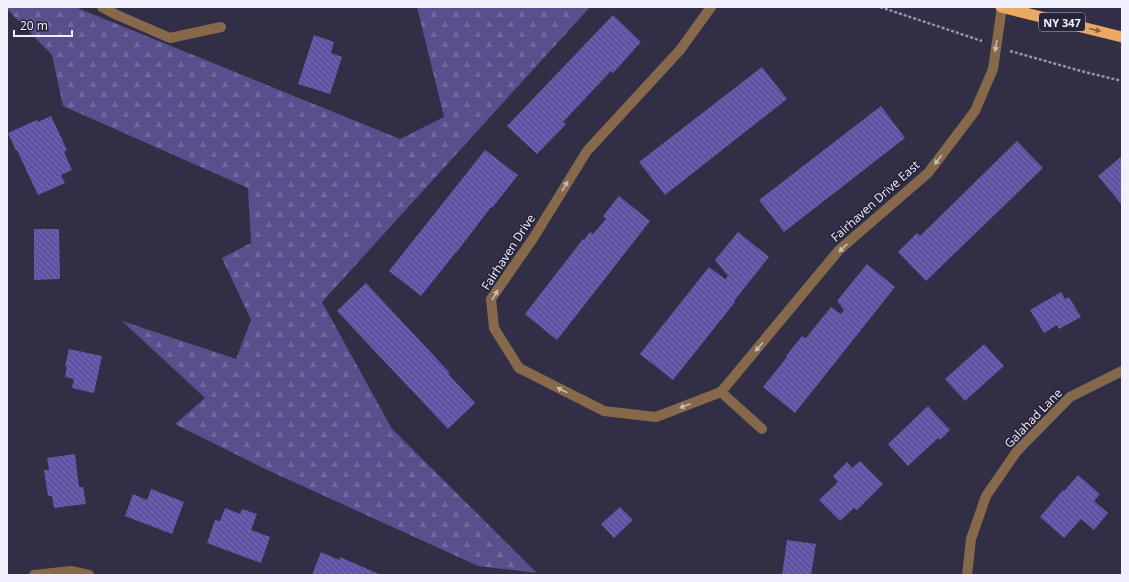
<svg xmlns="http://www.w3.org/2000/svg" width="1129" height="582" font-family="'Open Sans',sans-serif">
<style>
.forest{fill:url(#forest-firs)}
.building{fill:url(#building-back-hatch)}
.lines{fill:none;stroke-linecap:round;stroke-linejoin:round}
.path{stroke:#9795a8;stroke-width:2.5;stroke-dasharray:3 2;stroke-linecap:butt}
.minor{stroke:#86684b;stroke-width:10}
.trunk{stroke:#eaa862;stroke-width:11}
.oneway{fill:#7f5f4c}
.oneway2{fill:#c6bab7}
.labels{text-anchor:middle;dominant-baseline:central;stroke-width:3.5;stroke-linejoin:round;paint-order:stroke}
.shield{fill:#27243a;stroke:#b4b3c4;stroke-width:1}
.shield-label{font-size:11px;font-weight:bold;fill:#f1f0ff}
.street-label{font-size:12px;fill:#f1f0ff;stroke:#27243a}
</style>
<defs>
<pattern id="forest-firs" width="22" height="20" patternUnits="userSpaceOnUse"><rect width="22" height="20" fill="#584f8c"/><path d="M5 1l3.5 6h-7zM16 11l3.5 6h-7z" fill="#70699d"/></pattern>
<pattern id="building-back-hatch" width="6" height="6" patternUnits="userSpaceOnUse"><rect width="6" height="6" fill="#6153a4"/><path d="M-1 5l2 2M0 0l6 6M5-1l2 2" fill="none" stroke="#786cb2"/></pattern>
</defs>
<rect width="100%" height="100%" fill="#312e45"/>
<path class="forest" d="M 7,7 L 75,7 L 400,139 L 444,117 L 417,7 L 590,7 L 322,302 L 392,429 L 537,573 L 478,566 L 261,467 L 175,424 L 205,398 L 122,321 L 236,359 L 251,320 L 222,258 L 251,243 L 248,188 L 63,106 L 52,55 L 7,9 Z"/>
<g class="building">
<path d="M 613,15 L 641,42 L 613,73 L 611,71 L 563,122 L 566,124 L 537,154 L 507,126 Z"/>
<path d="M 314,35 L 334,42 L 331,53 L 342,57 L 330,94 L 298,84 Z"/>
<path d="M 762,67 L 787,99 L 665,195 L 639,162 Z"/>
<path d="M 881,106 L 905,138 L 784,232 L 759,200 Z"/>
<path d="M 51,116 L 67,150 L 64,152 L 72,170 L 61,175 L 65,183 L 38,195 L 17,150 L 16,151 L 8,133 L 37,120 L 38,122 Z"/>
<path d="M 1017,141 L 1043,168 L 926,281 L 898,252 L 917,233 L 920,236 Z"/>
<path d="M 485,150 L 518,175 L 492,208 L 491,207 L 456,253 L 456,252 L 421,296 L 389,271 Z"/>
<path d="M 1122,156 L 1122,205 L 1098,176 Z"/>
<path d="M 619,196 L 650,221 L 557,340 L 525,314 L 583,239 L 584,240 L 590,232 L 593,234 L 606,219 L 603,216 Z"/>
<path d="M 34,229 L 59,229 L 60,279 L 34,280 Z"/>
<path d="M 738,232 L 769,257 L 734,301 L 735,302 L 673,380 L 640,354 L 709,267 L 725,279 L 728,276 L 715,260 Z"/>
<path d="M 867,264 L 895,287 L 795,413 L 763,387 L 787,357 L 786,356 L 802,336 L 806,338 L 831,307 L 841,314 L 844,310 L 837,301 Z"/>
<path d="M 366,283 L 450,373 L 448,374 L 475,403 L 448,429 L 337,311 Z"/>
<path d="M 1061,292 L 1065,299 L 1069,297 L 1081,317 L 1059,329 L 1057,325 L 1044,333 L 1030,310 Z"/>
<path d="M 984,344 L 1004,366 L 965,401 L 945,379 Z"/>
<path d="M 69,349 L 102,356 L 94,393 L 72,388 L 74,379 L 65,377 L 67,366 L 65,366 Z"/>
<path d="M 928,406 L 950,430 L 940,440 L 938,438 L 908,466 L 888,444 Z"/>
<path d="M 75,454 L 79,487 L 83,487 L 86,504 L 54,508 L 52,496 L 48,496 L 44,470 L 49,470 L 47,458 Z"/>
<path d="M 860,461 L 883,484 L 857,510 L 854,508 L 840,521 L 819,500 L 838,482 L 833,476 L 847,462 L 852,468 Z"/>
<path d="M 1078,475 L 1100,494 L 1094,501 L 1108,513 L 1094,530 L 1081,519 L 1064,538 L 1040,517 L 1063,490 L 1064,491 Z"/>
<path d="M 151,489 L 184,502 L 172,534 L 125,516 L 133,494 L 147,500 Z"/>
<path d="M 620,507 L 633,520 L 614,538 L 601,524 Z"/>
<path d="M 225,508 L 240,514 L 242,509 L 257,514 L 251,530 L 270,537 L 261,563 L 207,543 L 215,520 L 220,521 Z"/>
<path d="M 787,540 L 816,544 L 811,575 L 782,575 Z"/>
<path d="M 321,552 L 339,560 L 340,557 L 381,575 L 312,575 Z"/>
</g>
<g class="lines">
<g class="path">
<path d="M 880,7 L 982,41"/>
<path d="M 1010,51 L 1081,71 L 1122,81"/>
</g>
<g class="minor">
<path d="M 102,7 L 117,15 L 170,38 L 221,27"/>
<path d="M 711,7 L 680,50 L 587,151 L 534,237 L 491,299 L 494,328 L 519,368 L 604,411 L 656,417 L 721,392 L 839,250 L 928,173 L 975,111 L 993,69 L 1002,7"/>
<path d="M 721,392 L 762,429"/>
<path d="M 34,575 L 71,571 L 89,575"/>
<path d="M 967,575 L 971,539 L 986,496 L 1017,451 L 1070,397 L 1122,371"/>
</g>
<path class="trunk" d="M 1001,7 L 1122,37"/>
</g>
<defs><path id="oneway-solid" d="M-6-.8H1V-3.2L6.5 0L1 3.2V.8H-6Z"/></defs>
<use class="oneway" href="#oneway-solid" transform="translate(1095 30) rotate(14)"/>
<g class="oneway2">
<use href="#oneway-solid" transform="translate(996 46) rotate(99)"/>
<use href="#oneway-solid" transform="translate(938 160) rotate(127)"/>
<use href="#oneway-solid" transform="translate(565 186) rotate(-59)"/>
<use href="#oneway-solid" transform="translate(843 248) rotate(137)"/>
<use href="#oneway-solid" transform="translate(495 295) rotate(-60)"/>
<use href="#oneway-solid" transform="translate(759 347) rotate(130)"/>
<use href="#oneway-solid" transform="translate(562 390) rotate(-153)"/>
<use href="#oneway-solid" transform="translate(685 406) rotate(159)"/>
</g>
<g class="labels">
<rect class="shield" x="1039" y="13" width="46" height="18" rx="3"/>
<g class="shield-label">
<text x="1062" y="22">NY 347</text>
</g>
<g class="street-label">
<text transform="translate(875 201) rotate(-42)">Fairhaven Drive East</text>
<text transform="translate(508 252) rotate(-57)">Fairhaven Drive</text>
<text transform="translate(1033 418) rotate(-46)">Galahad Lane</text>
</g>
</g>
<rect width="1129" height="582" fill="none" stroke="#f1f0ff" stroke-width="16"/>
<path d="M14 30v6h58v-6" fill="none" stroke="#f1f0ff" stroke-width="2"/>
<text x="20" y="30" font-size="12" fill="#f1f0ff" stroke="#27243a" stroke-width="3" paint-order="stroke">20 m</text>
</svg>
